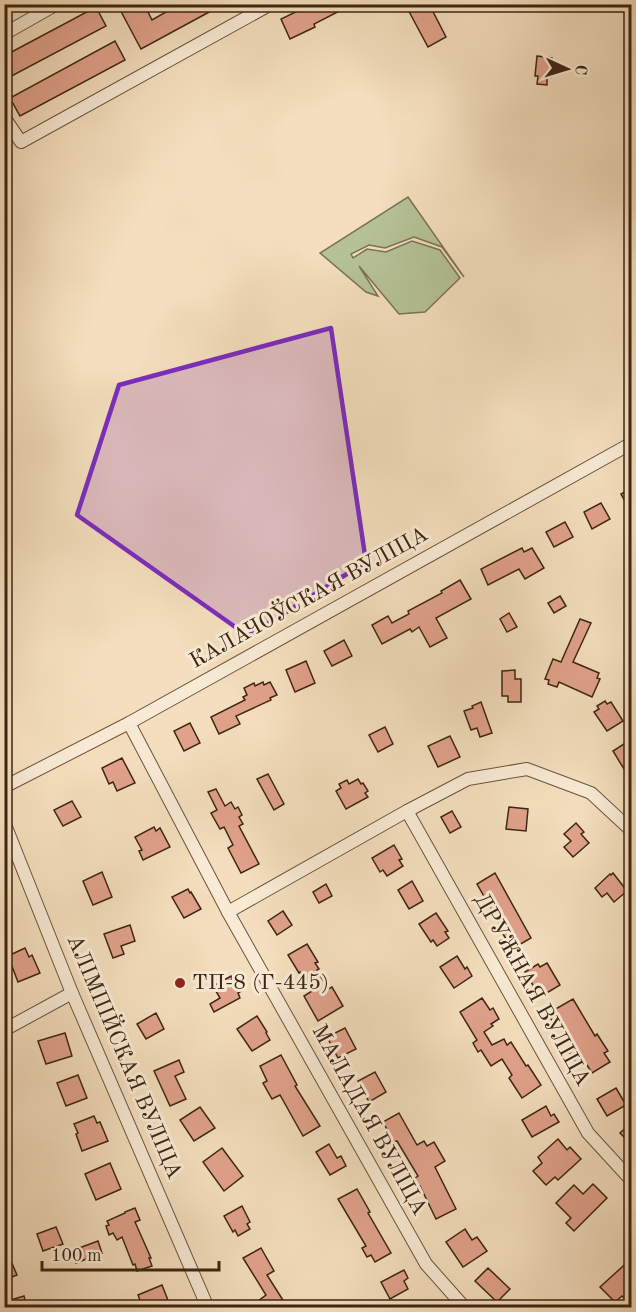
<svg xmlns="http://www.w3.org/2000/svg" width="636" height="1312" font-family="'Old Standard TT',serif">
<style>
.green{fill:#b5c296;stroke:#797454;stroke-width:1.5}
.building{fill:#e1a28b;stroke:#3d2513;stroke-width:1.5}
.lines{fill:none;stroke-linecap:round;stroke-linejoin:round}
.minor-casing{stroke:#6b533e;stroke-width:14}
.minor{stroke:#f8ead4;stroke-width:12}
.marked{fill:#7b2cbf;fill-opacity:0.2;stroke:#7b2cbf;stroke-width:4.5;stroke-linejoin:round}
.poi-dot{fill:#8f2418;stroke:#f8ead4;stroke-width:2}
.labels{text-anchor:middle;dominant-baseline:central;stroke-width:6;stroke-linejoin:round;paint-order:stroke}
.street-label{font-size:22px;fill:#3d2513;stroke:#f8ead4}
.poi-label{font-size:22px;fill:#3d2513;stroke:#f8ead4;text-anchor:start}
</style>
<rect width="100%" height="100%" fill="#f4debd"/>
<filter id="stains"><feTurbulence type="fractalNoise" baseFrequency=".00333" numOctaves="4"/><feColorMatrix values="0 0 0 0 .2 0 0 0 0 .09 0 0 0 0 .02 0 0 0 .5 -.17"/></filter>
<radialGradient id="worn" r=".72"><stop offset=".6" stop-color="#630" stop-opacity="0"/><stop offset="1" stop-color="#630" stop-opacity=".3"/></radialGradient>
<path class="green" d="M 408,197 L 464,277 L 442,247 L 414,237 L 385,248 L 369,245 L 351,254 L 353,258 L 367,249 L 386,252 L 412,241 L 440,250 L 460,278 L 425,312 L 399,314 L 359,266 L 378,296 L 366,292 L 320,253 Z"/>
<g class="building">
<path d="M 117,4 L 144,4 L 152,20 L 180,4 L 224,4 L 141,49 Z"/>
<path d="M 312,4 L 353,4 L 314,24 L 315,27 L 290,39 L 281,19 Z"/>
<path d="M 405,4 L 429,4 L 446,37 L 428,47 Z"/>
<path d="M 96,7 L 106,26 L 4,80 L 4,56 Z"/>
<path d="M 115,41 L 125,60 L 20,116 L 10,98 Z"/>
<path d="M 537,56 L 552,58 L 551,77 L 547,77 L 547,85 L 537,84 L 538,76 L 535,76 Z"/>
<path d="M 632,488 L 632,514 L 621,494 Z"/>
<path d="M 601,503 L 610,519 L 592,529 L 584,512 Z"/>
<path d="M 565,522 L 573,537 L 554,547 L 546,532 Z"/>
<path d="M 522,548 L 524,552 L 532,548 L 544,568 L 525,579 L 519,569 L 488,585 L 481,569 Z"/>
<path d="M 460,580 L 471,599 L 436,618 L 447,638 L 430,647 L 419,627 L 412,632 L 410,629 L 382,644 L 372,625 L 388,616 L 392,623 L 409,614 L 408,611 L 442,593 L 441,591 Z"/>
<path d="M 560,596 L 566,606 L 554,613 L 548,603 Z"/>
<path d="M 509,613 L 517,627 L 507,632 L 500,619 Z"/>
<path d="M 580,619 L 591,623 L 573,662 L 599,673 L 597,678 L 600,679 L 592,697 L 559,682 L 557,687 L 548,684 L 549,680 L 545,679 L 553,659 L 561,662 Z"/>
<path d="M 344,640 L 352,656 L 332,666 L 324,651 Z"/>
<path d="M 306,661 L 315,683 L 295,692 L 286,670 Z"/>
<path d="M 515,670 L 515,679 L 521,679 L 521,702 L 508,702 L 508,696 L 502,696 L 502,671 Z"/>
<path d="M 263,682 L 264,685 L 270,682 L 277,695 L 270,698 L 271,700 L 236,716 L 240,724 L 219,734 L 211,717 L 245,700 L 243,697 L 247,695 L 244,688 L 254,683 L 255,686 Z"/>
<path d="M 605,701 L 607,704 L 611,702 L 623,721 L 607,731 L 594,712 L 599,709 L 597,706 Z"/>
<path d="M 481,702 L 492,733 L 480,737 L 477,728 L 471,730 L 464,711 L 473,708 L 472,706 Z"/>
<path d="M 190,723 L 200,743 L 184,751 L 174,731 Z"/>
<path d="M 385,727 L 393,744 L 378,752 L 369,735 Z"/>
<path d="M 450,736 L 460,757 L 438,767 L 428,746 Z"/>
<path d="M 627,742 L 632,750 L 632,764 L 624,769 L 613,751 Z"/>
<path d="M 122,758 L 135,783 L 117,791 L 113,782 L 109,784 L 102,768 Z"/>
<path d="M 268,774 L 284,804 L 274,810 L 257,779 Z"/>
<path d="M 358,779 L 361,784 L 363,783 L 368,791 L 365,793 L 368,797 L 346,809 L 336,791 L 341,788 L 339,784 L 347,780 L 349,784 Z"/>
<path d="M 216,789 L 225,806 L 231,802 L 235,809 L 238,807 L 242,815 L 239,817 L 243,824 L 239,826 L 259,864 L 241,873 L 228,848 L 233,845 L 224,827 L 220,829 L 211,813 L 217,810 L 208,792 Z"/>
<path d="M 72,801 L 81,817 L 63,826 L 54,810 Z"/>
<path d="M 509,807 L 528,809 L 526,831 L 506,829 Z"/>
<path d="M 452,811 L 461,827 L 450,833 L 441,817 Z"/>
<path d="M 576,823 L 584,832 L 581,834 L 589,843 L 573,857 L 564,847 L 571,841 L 564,834 Z"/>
<path d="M 154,827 L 156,831 L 160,828 L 170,847 L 143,860 L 139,851 L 142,850 L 135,837 Z"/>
<path d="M 394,845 L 402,859 L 399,860 L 403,866 L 387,876 L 383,870 L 380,872 L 372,858 Z"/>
<path d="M 102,872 L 112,897 L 93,905 L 83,881 Z"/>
<path d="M 495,873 L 531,938 L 512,949 L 500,929 L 502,928 L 477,884 Z"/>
<path d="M 613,873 L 627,891 L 614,902 L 607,893 L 602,897 L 595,888 L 610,874 L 611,875 Z"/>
<path d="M 412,881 L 423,901 L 409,909 L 398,890 Z"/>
<path d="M 326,884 L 332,896 L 319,903 L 313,892 Z"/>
<path d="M 188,889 L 190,893 L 191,892 L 201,909 L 184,918 L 172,897 Z"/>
<path d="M 283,911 L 292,925 L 277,935 L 268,921 Z"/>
<path d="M 436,913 L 448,931 L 445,932 L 449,938 L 437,946 L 433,940 L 431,942 L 419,924 Z"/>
<path d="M 130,925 L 135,941 L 121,946 L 124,954 L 113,958 L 104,934 Z"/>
<path d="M 307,944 L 318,962 L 315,963 L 319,969 L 317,970 L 328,989 L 332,987 L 343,1006 L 318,1021 L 304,996 L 312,991 L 300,972 L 299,973 L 288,955 Z"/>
<path d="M 25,948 L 29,957 L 32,955 L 40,973 L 18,982 L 8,956 Z"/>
<path d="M 457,956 L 465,969 L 467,967 L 472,976 L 454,988 L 440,967 Z"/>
<path d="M 547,963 L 560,985 L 540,997 L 525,972 L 538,964 L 540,967 Z"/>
<path d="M 231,976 L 233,981 L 237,979 L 243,990 L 238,993 L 240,998 L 214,1012 L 210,1004 L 220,998 L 213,986 Z"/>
<path d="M 482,998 L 490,1010 L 493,1008 L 499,1019 L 491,1024 L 493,1026 L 484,1032 L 492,1045 L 504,1039 L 507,1045 L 511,1042 L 526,1066 L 528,1065 L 541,1085 L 522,1098 L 509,1078 L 512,1075 L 502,1059 L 491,1066 L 481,1050 L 478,1052 L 473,1043 L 477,1040 L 460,1012 Z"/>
<path d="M 573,999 L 595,1036 L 597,1034 L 608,1051 L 604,1053 L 610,1062 L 592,1073 L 585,1062 L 578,1066 L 569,1052 L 573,1049 L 559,1024 L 555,1026 L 551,1019 L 555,1016 L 552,1011 Z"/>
<path d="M 156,1013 L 164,1029 L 146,1039 L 137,1024 Z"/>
<path d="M 257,1016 L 267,1032 L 266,1033 L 270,1040 L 252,1051 L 237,1029 Z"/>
<path d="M 345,1028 L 356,1049 L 338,1058 L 327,1037 Z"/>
<path d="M 65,1033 L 72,1056 L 46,1064 L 38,1041 Z"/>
<path d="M 281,1055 L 297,1085 L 295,1086 L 320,1126 L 303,1136 L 280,1095 L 272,1099 L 263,1083 L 267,1081 L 260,1066 Z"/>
<path d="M 179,1060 L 184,1072 L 175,1076 L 186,1099 L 170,1106 L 154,1071 Z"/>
<path d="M 375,1072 L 386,1092 L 369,1102 L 358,1081 Z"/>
<path d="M 78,1075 L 87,1098 L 66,1106 L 57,1083 Z"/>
<path d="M 616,1088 L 626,1105 L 607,1116 L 597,1099 Z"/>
<path d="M 546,1106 L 551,1116 L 554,1114 L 559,1122 L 532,1137 L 522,1120 Z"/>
<path d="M 200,1107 L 215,1128 L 194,1141 L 180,1120 Z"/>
<path d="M 399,1113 L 417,1145 L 424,1141 L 427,1146 L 434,1142 L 445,1161 L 435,1167 L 456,1209 L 436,1219 L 420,1186 L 417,1188 L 412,1180 L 418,1176 L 397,1141 L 394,1142 L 383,1122 Z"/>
<path d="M 94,1116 L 97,1123 L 100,1122 L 108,1141 L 82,1151 L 76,1134 L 78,1133 L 74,1124 Z"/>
<path d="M 632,1122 L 632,1145 L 620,1133 Z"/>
<path d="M 558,1139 L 567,1150 L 570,1147 L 581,1159 L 558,1180 L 555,1177 L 546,1185 L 533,1171 L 542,1163 L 538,1157 Z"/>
<path d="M 329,1144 L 337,1158 L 341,1156 L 346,1166 L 330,1175 L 316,1152 Z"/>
<path d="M 222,1148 L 243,1176 L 224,1191 L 203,1162 Z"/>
<path d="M 110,1163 L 121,1189 L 96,1200 L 85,1174 Z"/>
<path d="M 593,1184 L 607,1198 L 574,1231 L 566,1223 L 571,1218 L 556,1203 L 574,1185 L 583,1194 Z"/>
<path d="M 357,1189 L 370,1212 L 368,1213 L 391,1253 L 375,1262 L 371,1255 L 367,1257 L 362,1248 L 366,1246 L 338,1199 Z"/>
<path d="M 242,1206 L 250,1222 L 247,1224 L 250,1229 L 238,1236 L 235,1230 L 233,1232 L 224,1216 Z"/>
<path d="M 135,1208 L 140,1220 L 135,1222 L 151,1258 L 149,1258 L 152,1266 L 137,1271 L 135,1264 L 133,1265 L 122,1237 L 117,1240 L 113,1233 L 109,1235 L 106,1226 L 109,1225 L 107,1221 L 125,1213 L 125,1212 Z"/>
<path d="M 56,1227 L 63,1244 L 43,1251 L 37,1234 Z"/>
<path d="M 465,1229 L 472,1240 L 477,1237 L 487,1251 L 463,1267 L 446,1242 Z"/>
<path d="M 98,1241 L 102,1253 L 76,1263 L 71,1251 Z"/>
<path d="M 4,1245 L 17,1275 L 4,1280 Z"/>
<path d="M 261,1248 L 274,1271 L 267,1275 L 288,1308 L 262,1308 L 258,1301 L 266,1295 L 243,1258 Z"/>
<path d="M 632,1258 L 632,1293 L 625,1299 L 622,1296 L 615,1302 L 600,1287 Z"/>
<path d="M 488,1268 L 510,1289 L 497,1302 L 475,1281 Z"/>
<path d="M 404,1270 L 408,1278 L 404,1281 L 408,1289 L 390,1299 L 381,1282 Z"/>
<path d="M 162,1285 L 171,1308 L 143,1308 L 138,1295 Z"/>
<path d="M 24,1296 L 27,1308 L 4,1308 L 4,1302 Z"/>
</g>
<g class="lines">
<g class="minor-casing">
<g id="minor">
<path d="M 626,4 L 632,14"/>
<path d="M 4,34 L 57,4"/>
<path d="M 4,117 L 21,142 L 271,4"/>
<path d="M 129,723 L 228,912 L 426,1264 L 465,1308"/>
<path d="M 4,787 L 129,723 L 632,443"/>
<path d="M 407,811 L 588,1133 L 632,1181"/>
<path d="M 4,822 L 72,993 L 208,1308"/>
<path d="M 228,912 L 407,811 L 468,779 L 527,769 L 591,793 L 632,831"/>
<path d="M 4,1030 L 72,993"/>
</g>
</g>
<use href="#minor" class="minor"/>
</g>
<path class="marked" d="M 331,328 L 366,562 L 248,636 L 77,515 L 119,385 Z"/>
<circle class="poi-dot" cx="180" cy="983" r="6"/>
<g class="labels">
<g class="street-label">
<text transform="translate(309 598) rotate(-29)">КАЛАЧОЎСКАЯ ВУЛІЦА</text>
<text transform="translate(532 990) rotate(61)">ДРУЖНАЯ ВУЛІЦА</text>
<text transform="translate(124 1057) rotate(67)">АЛІМПІЙСКАЯ ВУЛІЦА</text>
<text transform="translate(369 1120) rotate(61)">МАЛАДАЯ ВУЛІЦА</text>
</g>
<g class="poi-label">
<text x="192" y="983">ТП-8 (Г-445)</text>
</g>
</g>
<rect width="636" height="1312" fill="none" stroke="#f4debd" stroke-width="24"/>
<rect x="6" y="6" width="624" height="1300" fill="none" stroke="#3d2513" stroke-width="3"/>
<rect x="12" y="12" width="612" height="1288" fill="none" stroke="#3d2513" stroke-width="1.5"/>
<g transform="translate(567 69) rotate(94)" stroke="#f8ead4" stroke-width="4.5" paint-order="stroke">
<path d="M0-4.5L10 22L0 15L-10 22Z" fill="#3d2513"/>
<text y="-9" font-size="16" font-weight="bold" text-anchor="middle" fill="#3d2513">С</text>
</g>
<path d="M42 1261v9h177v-9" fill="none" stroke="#3d2513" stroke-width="3"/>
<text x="51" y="1261" font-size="18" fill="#3d2513" stroke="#f8ead4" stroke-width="4.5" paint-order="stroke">100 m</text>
<rect width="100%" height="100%" filter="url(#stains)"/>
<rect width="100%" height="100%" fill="url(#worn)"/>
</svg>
